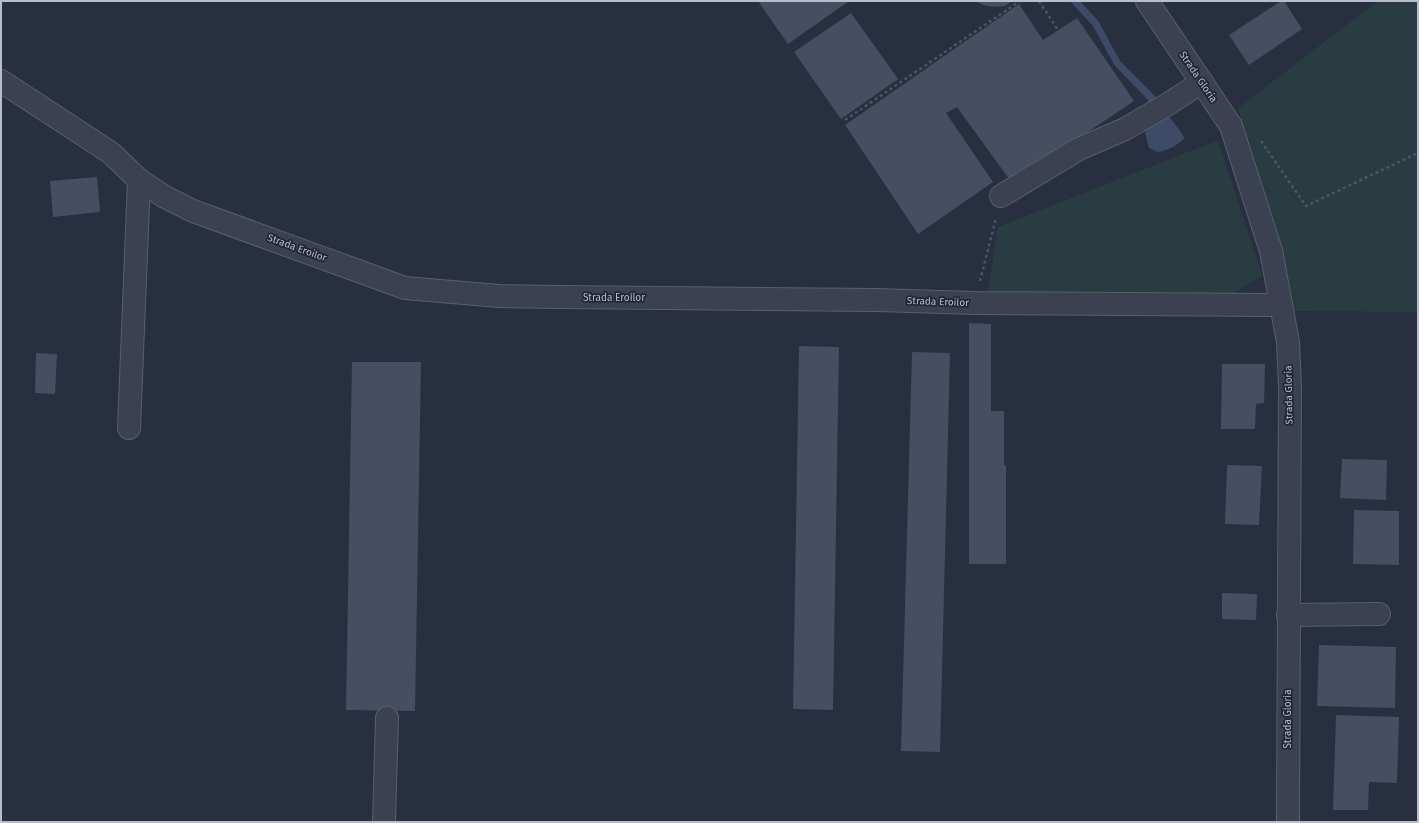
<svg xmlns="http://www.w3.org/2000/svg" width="1419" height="823" font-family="'Fira Sans',sans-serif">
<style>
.green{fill:#293c41}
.water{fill:#3d4b68}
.building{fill:#464f61}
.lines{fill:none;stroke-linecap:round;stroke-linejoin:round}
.minor-casing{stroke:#585f6d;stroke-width:24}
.path{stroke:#47595d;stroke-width:2.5;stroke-dasharray:3 3;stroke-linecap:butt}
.minor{stroke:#3b4150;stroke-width:22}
.labels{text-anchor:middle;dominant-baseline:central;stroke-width:3.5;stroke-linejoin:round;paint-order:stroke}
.street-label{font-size:10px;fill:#b7bdca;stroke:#1f2635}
</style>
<rect width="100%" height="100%" fill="#272f40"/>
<g class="green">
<path d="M 1378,1 L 1418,1 L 1418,312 L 1292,311 L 1238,108 Z"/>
<path d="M 1218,140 L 1262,275 L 1234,294 L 987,296 L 998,227 Z"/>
</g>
<path class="water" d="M 1070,1 L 1080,1 L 1099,22 L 1120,61 L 1154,95 L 1185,138 C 1176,146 1169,150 1158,152 L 1149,148 L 1145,133 L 1149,120 L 1148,100 L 1115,66 L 1093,26 Z"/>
<g class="building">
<path d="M 758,1 L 849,1 L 788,44 Z"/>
<path d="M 976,1 L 1012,1 L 1005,6 L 994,7 L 983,5 Z"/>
<path d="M 1281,1 L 1284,1 L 1302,29 L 1249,65 L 1229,35 Z"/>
<path d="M 1019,4 L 1043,40 L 1077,18 L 1134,101 L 1012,183 L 957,107 L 946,113 L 993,182 L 918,234 L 845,125 Z"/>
<path d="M 851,13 L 898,79 L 841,119 L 794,52 Z"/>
<path d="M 97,177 L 100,212 L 53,217 L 50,181 Z"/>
<path d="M 969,323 L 991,324 L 991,411 L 1004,411 L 1004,465 L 1006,465 L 1006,564 L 969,564 Z"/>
<path d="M 799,346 L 839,347 L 833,710 L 793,709 Z"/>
<path d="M 912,352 L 950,353 L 940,752 L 901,751 Z"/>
<path d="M 36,353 L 57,354 L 55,394 L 35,393 Z"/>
<path d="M 352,362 L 421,362 L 415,711 L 346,710 Z"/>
<path d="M 1222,364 L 1265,364 L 1264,403 L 1256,404 L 1255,429 L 1221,429 Z"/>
<path d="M 1342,459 L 1387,460 L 1386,500 L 1340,498 Z"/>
<path d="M 1227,465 L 1262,466 L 1259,525 L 1225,524 Z"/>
<path d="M 1354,510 L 1399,511 L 1399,565 L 1353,564 Z"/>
<path d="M 1222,593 L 1257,594 L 1256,620 L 1222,619 Z"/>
<path d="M 1319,645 L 1396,647 L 1395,708 L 1317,706 Z"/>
<path d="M 1336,715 L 1399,717 L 1397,783 L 1369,782 L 1368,810 L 1333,810 Z"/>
</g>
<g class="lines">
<g class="minor-casing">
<g id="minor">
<path d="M 1147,1 L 1231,126 L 1271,251 L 1288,342 L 1290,386 L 1288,822"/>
<path d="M 1,81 L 111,153 L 139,180 L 165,197 L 193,211 L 405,288 L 499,296 L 561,297 L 876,300 L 975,303 L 1281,305"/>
<path d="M 1001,196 L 1079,149 L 1125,129 L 1168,104 L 1202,82"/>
<path d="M 129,428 L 139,180"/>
<path d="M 1288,615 L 1379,614"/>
<path d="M 384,822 L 387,718"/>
</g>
</g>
<g class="path">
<path d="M 1039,1 L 1058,30"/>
<path d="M 845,120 L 1020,1"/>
<path d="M 1261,141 L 1306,206 L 1418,153"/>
<path d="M 980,281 L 996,218"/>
</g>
<use href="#minor" class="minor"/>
</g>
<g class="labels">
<g class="street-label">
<text transform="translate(1198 77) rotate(56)">Strada Gloria</text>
<text transform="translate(297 248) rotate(20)">Strada Eroilor</text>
<text x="614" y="298">Strada Eroilor</text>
<text transform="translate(938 302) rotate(2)">Strada Eroilor</text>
<text transform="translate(1289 395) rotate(-91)">Strada Gloria</text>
<text transform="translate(1288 719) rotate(-90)">Strada Gloria</text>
</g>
</g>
<rect width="1419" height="823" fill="none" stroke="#b7bdca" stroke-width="4"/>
</svg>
